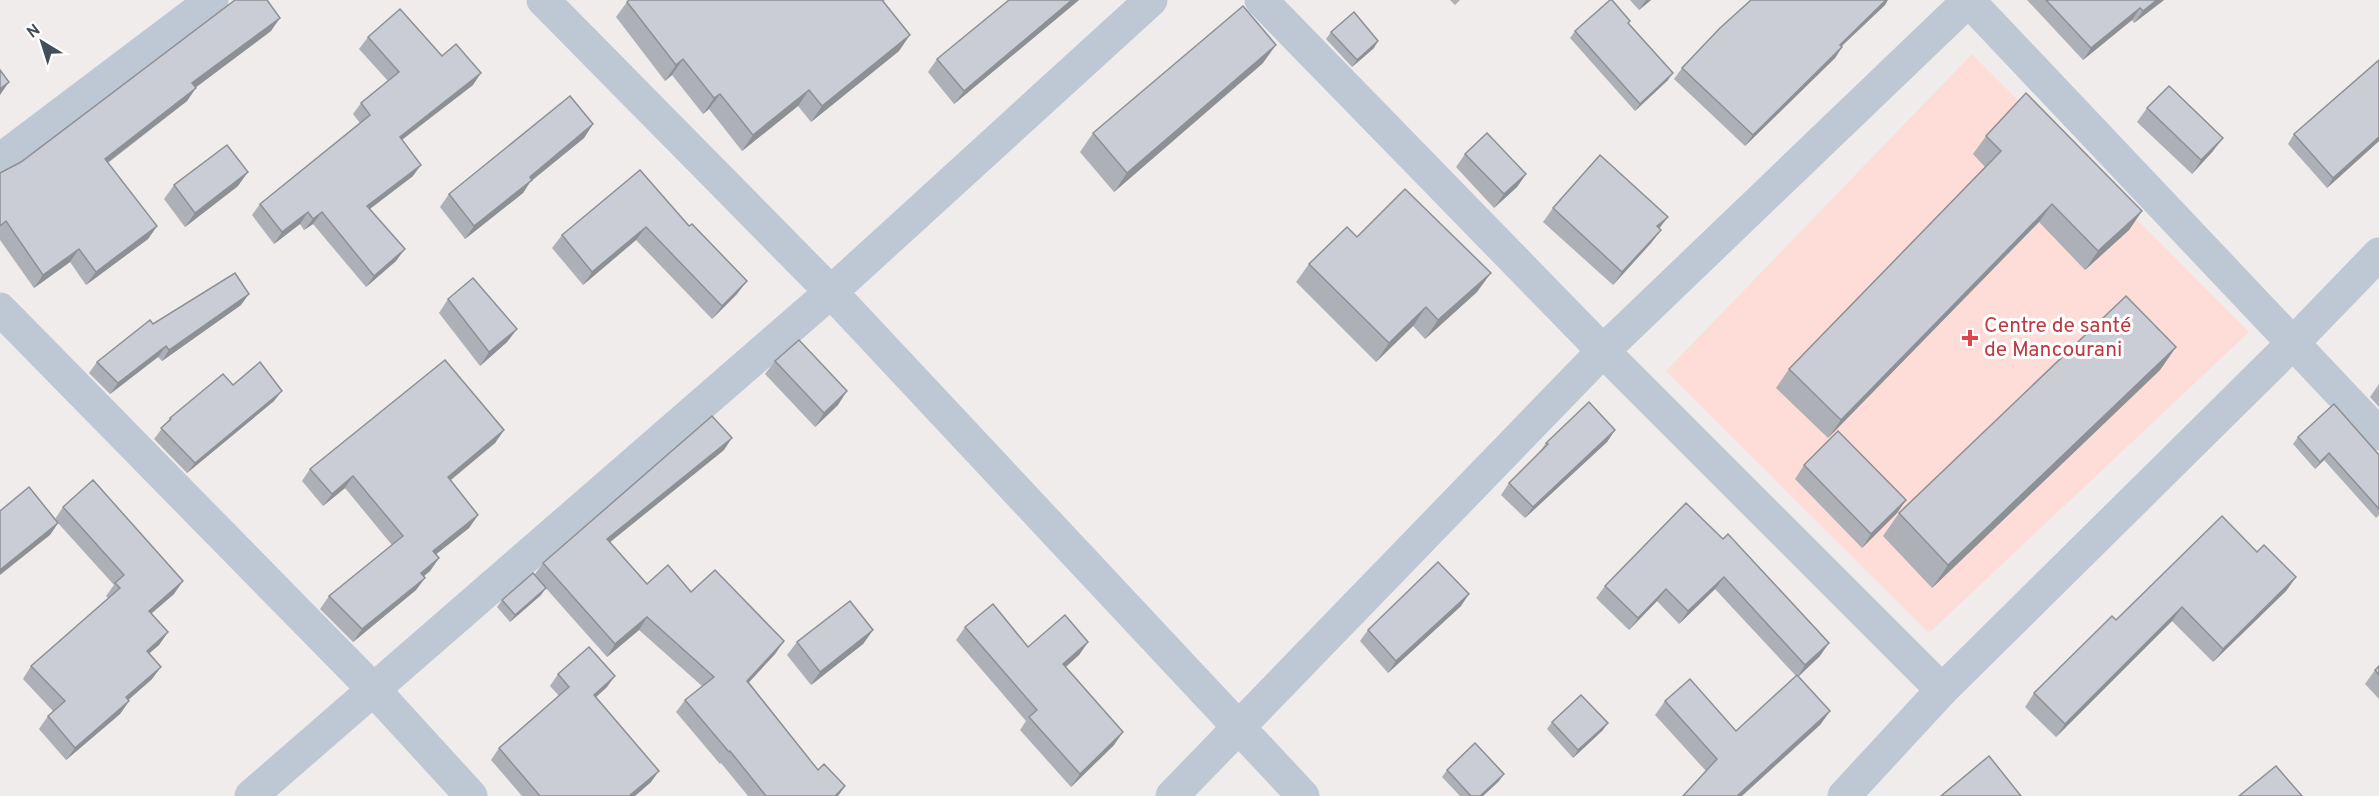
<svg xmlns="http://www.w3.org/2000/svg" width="2379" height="796" font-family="Overpass,sans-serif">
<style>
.medical{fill:#fedcd7}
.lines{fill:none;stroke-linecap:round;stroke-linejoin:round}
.minor{stroke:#bdc8d4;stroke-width:33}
.tertiary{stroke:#bdc8d4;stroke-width:33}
.wall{fill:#aeb0b7}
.shaded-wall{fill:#8d9095}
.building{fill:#cacdd5;stroke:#8d9095;stroke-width:1.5}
.health-dot{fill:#e0444e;stroke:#fff;stroke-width:2}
.labels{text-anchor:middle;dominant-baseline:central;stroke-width:6;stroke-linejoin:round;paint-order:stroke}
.health-label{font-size:21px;fill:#be3a42;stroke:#fff;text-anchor:start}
</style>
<rect width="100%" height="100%" fill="#efeceb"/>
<path class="medical" d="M 1972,54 L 2249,332 L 1929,633 L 1666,371 Z"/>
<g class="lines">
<g class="minor">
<path d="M 543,0 L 831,292 L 1303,796"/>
<path d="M 1261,0 L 1603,351 L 1942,690"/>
<path d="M 1968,0 L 2379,434"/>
<path d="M 0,160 L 212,0"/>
<path d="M 0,309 L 374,690 L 471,796"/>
<path d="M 251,796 L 831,292 L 1151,0"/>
<path d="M 1172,796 L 1603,351 L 1969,0"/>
</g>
<path class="tertiary" d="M 1844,796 L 1942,690 L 2293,343 L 2379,254"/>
</g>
<g class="wall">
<path d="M 885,0 L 883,2 L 899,51 L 811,122 L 798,106 L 742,151 L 709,109 L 703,114 L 672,75 L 665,81 L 616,17 L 627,2 Z"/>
<path d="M 1009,0 L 1079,0 L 954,104 L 928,72 L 937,59 Z"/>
<path d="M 1450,0 L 1460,0 L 1455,5 Z"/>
<path d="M 1630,0 L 1651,0 L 1639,10 Z"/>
<path d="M 2027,0 L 2164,0 L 2134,23 L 2132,20 L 2083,60 Z"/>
<path d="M 1885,5 L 1842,46 L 1842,47 L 1835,58 L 1745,146 L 1674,79 L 1682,68 Z"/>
<path d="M 1629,24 L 1668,80 L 1635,111 L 1570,38 L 1575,31 Z"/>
<path d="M 271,31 L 196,87 L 187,101 L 108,163 L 157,226 L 148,239 L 86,285 L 70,262 L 34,288 L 0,240 L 0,173 Z"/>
<path d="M 1331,32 L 1374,48 L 1352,67 L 1326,39 Z"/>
<path d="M 368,37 L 442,56 L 473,85 L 402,140 L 413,176 L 370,209 L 396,261 L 366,287 L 313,224 L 304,230 L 300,224 L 274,244 L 252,215 L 260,204 L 360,123 L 353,114 L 361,103 L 388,81 L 359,49 Z"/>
<path d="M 2379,60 L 2379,141 L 2327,188 L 2288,144 L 2294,134 Z"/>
<path d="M 1263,63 L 1114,192 L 1080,152 L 1093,133 Z"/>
<path d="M 2147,108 L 2213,151 L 2192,174 L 2137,122 Z"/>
<path d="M 593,124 L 584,138 L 530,182 L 523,193 L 465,239 L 440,207 L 449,194 Z"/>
<path d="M 1986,136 L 2142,211 L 2129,230 L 2085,270 L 2039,222 L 1828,438 L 1776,388 L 1789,369 L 1985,167 L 1973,154 Z"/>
<path d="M 1465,154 L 1526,174 L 1517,187 L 1494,208 L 1456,167 Z"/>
<path d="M 640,170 L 737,294 L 712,319 L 636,240 L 583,285 L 552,248 L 562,235 Z"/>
<path d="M 174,185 L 238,186 L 185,227 L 164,199 Z"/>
<path d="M 1553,208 L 1661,230 L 1651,243 L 1613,285 L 1543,222 Z"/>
<path d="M 1357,237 L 1477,292 L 1425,339 L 1413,326 L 1376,362 L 1296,282 L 1309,264 Z"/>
<path d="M 448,299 L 517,329 L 507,342 L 480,366 L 439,313 Z"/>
<path d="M 241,305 L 162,361 L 158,357 L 110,394 L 89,373 L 97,362 L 153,324 Z"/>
<path d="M 2176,347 L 2160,370 L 1932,588 L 1883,536 L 1899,513 Z"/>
<path d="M 775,361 L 838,405 L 815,427 L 765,374 Z"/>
<path d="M 2379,384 L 2379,407 L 2370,397 Z"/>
<path d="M 233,385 L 274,401 L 187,473 L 154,439 L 170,418 Z"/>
<path d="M 504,430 L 495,443 L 450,480 L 478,515 L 469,528 L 436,554 L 439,558 L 430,571 L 424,576 L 425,578 L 416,590 L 353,642 L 320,609 L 329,596 L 392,545 L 345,488 L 323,506 L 302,481 L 310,469 Z"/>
<path d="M 1615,430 L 1607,442 L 1525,518 L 1501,495 L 1509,483 L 1538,454 L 1546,443 Z"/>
<path d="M 2298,437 L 2379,455 L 2379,515 L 2376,518 L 2324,460 L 2315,469 L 2293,444 Z"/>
<path d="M 724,450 L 610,542 L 647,584 L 691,592 L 784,641 L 775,654 L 749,682 L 818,770 L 845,786 L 838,796 L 748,796 L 721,763 L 720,764 L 676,712 L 685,700 L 702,686 L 639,630 L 607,657 L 536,577 L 541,595 L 510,622 L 497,607 L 502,600 L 534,575 L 543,563 Z"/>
<path d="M 1804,465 L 1906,500 L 1897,513 L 1862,548 L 1795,479 Z"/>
<path d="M 1686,503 L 1820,656 L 1798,676 L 1830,711 L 1820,725 L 1706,771 L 1655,715 L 1665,701 L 1736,731 L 1796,676 L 1715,589 L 1679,624 L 1657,601 L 1629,630 L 1596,598 L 1605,586 Z"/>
<path d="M 63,507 L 174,594 L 151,614 L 168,632 L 159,645 L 149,653 L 152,679 L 128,700 L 129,701 L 120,714 L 66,760 L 39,729 L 48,716 L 53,711 L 23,679 L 31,666 L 108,598 L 106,596 L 114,585 L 58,523 L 50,535 L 55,519 Z"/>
<path d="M 2257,552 L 2296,577 L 2286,591 L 2213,662 L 2172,621 L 2056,737 L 2025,707 L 2034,693 L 2116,620 Z"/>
<path d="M 1461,606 L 1388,673 L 1360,641 L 1368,630 Z"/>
<path d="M 965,627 L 1028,647 L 1088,642 L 1079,655 L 1066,667 L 1114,745 L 1071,787 L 1020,730 L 1026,721 L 956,640 Z"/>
<path d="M 873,630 L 863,644 L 811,685 L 787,655 L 797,642 Z"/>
<path d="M 2379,666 L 2379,699 L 2365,684 L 2375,670 Z"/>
<path d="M 558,674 L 607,687 L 596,697 L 651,782 L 635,796 L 522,796 L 491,760 L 499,748 L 559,696 L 550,686 Z"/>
<path d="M 1552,722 L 1603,730 L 1573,758 L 1547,729 Z"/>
<path d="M 1447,770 L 1499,781 L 1483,796 L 1460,796 L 1442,777 Z"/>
</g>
<g class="shaded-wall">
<path d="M 1072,0 L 1079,0 L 954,104 L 964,91 Z"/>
<path d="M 1646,0 L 1651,0 L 1639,10 Z"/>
<path d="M 1886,0 L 1888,0 L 1885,5 L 1832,55 L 1840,45 Z"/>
<path d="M 2157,0 L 2164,0 L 2134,23 L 2143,11 Z"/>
<path d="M 2140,8 L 2132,20 L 2083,60 L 2091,48 Z"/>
<path d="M 280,18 L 271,31 L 183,97 L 192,83 Z"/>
<path d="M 910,35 L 899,51 L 811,122 L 822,106 Z"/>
<path d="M 1378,41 L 1374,48 L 1352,67 L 1357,60 Z"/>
<path d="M 1276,45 L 1263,63 L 1114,192 L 1127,173 Z"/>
<path d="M 1842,47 L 1835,58 L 1745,146 L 1753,135 Z"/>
<path d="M 683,59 L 672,75 L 665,81 L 676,65 Z"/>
<path d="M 481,73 L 473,85 L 391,148 L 400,137 Z"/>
<path d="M 1673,73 L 1668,80 L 1635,111 L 1640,104 Z"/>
<path d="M 9,82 L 0,95 L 0,89 Z"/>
<path d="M 196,88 L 187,101 L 95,172 L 105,159 Z"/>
<path d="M 809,90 L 798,106 L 742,151 L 753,135 Z"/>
<path d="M 720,94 L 709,109 L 703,114 L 714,98 Z"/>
<path d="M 593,124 L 584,138 L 530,182 L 523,193 L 465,239 L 474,226 L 530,177 Z"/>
<path d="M 2379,137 L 2379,141 L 2327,188 L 2333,178 Z"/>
<path d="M 2223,138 L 2213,151 L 2192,174 L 2201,160 Z"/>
<path d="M 421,165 L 413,176 L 359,217 L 367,206 Z"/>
<path d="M 248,172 L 238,186 L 185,227 L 195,213 Z"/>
<path d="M 1526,174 L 1517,187 L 1494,208 L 1504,194 Z"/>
<path d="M 2052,204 L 2039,222 L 1828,438 L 1841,420 Z"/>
<path d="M 2142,211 L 2129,230 L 2085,270 L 2098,251 Z"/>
<path d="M 308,212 L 300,224 L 274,244 L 282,232 Z"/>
<path d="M 322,212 L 313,224 L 304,230 L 313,219 Z"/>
<path d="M 1668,217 L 1658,230 L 1657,226 Z"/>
<path d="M 157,226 L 148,239 L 86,285 L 96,272 Z"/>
<path d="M 646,227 L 636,240 L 583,285 L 592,272 Z"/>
<path d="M 1661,230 L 1651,243 L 1613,285 L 1622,272 Z"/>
<path d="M 79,249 L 70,262 L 34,288 L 43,275 Z"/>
<path d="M 405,249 L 396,261 L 366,287 L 374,276 Z"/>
<path d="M 1491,273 L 1477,292 L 1425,339 L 1438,320 Z"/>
<path d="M 747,281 L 737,294 L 712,319 L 722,306 Z"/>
<path d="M 249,294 L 241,305 L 162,361 L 169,350 Z"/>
<path d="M 1426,307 L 1413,326 L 1376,362 L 1389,343 Z"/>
<path d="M 517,329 L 507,342 L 480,366 L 489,352 Z"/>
<path d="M 166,346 L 158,357 L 110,394 L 118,383 Z"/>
<path d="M 2176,347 L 2160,370 L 1932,588 L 1948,565 Z"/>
<path d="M 282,391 L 274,401 L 187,473 L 195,463 Z"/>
<path d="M 847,391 L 838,405 L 815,427 L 824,413 Z"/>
<path d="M 504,430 L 495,443 L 439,490 L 448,477 Z"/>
<path d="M 1615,430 L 1607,442 L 1525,518 L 1533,507 Z"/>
<path d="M 732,438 L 724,450 L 599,551 L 607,539 Z"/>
<path d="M 2329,453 L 2324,460 L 2315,469 L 2320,462 Z"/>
<path d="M 353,476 L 345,488 L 323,506 L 332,494 Z"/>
<path d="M 1906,500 L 1897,513 L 1862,548 L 1871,534 Z"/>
<path d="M 478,515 L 469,528 L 424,564 L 433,551 Z"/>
<path d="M 58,523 L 50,535 L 0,575 L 0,570 Z"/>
<path d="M 439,558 L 430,571 L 412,586 L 421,573 Z"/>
<path d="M 1724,577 L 1715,589 L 1679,624 L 1688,611 Z"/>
<path d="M 2296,577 L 2286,591 L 2213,662 L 2223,649 Z"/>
<path d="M 425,578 L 416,590 L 353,642 L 362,629 Z"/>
<path d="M 183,581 L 174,594 L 140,623 L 149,611 Z"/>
<path d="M 546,588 L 541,595 L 510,622 L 515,615 Z"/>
<path d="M 1666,589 L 1657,601 L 1629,630 L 1638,618 Z"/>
<path d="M 1469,594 L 1461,606 L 1388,673 L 1396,661 Z"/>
<path d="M 2182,607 L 2172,621 L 2056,737 L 2065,724 Z"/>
<path d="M 647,617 L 639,630 L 607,657 L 615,644 Z"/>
<path d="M 873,630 L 863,644 L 811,685 L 820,672 Z"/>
<path d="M 168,632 L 159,645 L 138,663 L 147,651 Z"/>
<path d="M 784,641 L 775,654 L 739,693 L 747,681 Z"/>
<path d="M 1088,642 L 1079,655 L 1054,677 L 1063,664 Z"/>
<path d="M 1829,643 L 1820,656 L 1797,678 L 1805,665 Z"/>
<path d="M 161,667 L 152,679 L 117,710 L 126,697 Z"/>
<path d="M 615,676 L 607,687 L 586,706 L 594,695 Z"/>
<path d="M 129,701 L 120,714 L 66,760 L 75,748 Z"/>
<path d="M 1830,711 L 1820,725 L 1742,796 L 1737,796 Z"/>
<path d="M 1608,723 L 1603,730 L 1573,758 L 1578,750 Z"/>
<path d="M 1123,732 L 1114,745 L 1071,787 L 1080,774 Z"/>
<path d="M 659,771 L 651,782 L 635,796 L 629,796 Z"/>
<path d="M 1504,774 L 1499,781 L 1483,796 L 1480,796 Z"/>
<path d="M 845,786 L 838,796 L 835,796 Z"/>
</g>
<g class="building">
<path d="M 235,0 L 267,0 L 280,18 L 192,83 L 196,88 L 105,159 L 157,226 L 96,272 L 79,249 L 43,275 L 6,221 L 0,226 L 0,173 L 21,162 Z"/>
<path d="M 629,0 L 882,0 L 910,35 L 822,106 L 809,90 L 753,135 L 720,94 L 714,98 L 683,59 L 676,65 L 627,2 Z"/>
<path d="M 1009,0 L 1072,0 L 964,91 L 937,59 Z"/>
<path d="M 1610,0 L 1612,0 L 1630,21 L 1628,23 L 1673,73 L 1640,104 L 1575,31 Z"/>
<path d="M 1751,0 L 1886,0 L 1840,45 L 1842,47 L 1753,135 L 1682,68 L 1720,28 Z"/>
<path d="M 2046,0 L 2157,0 L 2143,11 L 2140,8 L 2091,48 Z"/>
<path d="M 1243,6 L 1276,45 L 1127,173 L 1093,133 Z"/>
<path d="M 400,9 L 442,56 L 456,44 L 481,73 L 400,137 L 421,165 L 367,206 L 405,249 L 374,276 L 322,212 L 313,219 L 308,212 L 282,232 L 260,204 L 370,115 L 361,103 L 399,72 L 368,37 Z"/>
<path d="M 1354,12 L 1378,41 L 1357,60 L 1331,32 Z"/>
<path d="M 2379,60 L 2379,137 L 2333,178 L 2294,134 Z"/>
<path d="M 0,70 L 9,82 L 0,89 Z"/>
<path d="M 2169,86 L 2223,138 L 2201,160 L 2147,108 Z"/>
<path d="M 2026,93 L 2142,211 L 2098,251 L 2052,204 L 1841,420 L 1789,369 L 2001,151 L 1986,136 Z"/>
<path d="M 570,96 L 593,124 L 530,177 L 532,180 L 474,226 L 449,194 Z"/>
<path d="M 1487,133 L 1526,174 L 1504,194 L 1465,154 Z"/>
<path d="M 227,145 L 248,172 L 195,213 L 174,185 Z"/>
<path d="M 1600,155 L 1668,217 L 1657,226 L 1661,230 L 1622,272 L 1553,208 Z"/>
<path d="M 640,170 L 689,226 L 692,224 L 747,281 L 722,306 L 646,227 L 592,272 L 562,235 Z"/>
<path d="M 1405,189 L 1491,273 L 1438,320 L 1426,307 L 1389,343 L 1309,264 L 1347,227 L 1357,237 Z"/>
<path d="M 235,273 L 249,294 L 169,350 L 166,346 L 118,383 L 97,362 L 150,320 L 153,324 Z"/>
<path d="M 473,278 L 517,329 L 489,352 L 448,299 Z"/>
<path d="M 2126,296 L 2176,347 L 1948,565 L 1899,513 Z"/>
<path d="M 799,340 L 847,391 L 824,413 L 775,361 Z"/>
<path d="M 445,360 L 504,430 L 448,477 L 478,515 L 433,551 L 439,558 L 421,573 L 425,578 L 362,629 L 329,596 L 403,536 L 353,476 L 332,494 L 310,469 Z"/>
<path d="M 260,362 L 282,391 L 195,463 L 161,428 L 171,419 L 170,418 L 223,374 L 233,385 Z"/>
<path d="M 1589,402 L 1615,430 L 1533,507 L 1509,483 L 1548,444 L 1546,443 Z"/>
<path d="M 2334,404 L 2379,455 L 2379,509 L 2329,453 L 2320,462 L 2298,437 Z"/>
<path d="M 712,416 L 732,438 L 607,539 L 647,584 L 668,565 L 691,592 L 715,570 L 784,641 L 747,681 L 818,770 L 824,764 L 845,786 L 835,796 L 766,796 L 730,751 L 729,752 L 685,700 L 714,677 L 647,617 L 615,644 L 543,563 Z"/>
<path d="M 1838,431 L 1906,500 L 1871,534 L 1804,465 Z"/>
<path d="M 93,480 L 183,581 L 149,611 L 168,632 L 147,651 L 161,667 L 126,697 L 129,701 L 75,748 L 48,716 L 65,701 L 31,666 L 120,588 L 115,583 L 124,575 L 63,507 Z"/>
<path d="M 29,487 L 58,523 L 0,570 L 0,511 Z"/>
<path d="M 1686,503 L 1723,539 L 1728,534 L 1829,643 L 1805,665 L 1724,577 L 1688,611 L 1666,589 L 1638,618 L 1605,586 Z"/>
<path d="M 2222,516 L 2257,552 L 2264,545 L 2296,577 L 2223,649 L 2182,607 L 2065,724 L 2034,693 L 2112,616 L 2116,620 Z"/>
<path d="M 1438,562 L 1469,594 L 1396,661 L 1368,630 Z"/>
<path d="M 533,573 L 546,588 L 515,615 L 502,600 Z"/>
<path d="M 850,601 L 873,630 L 820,672 L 797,642 Z"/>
<path d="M 993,604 L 1028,647 L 1065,615 L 1088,642 L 1063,664 L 1123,732 L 1080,774 L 1029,717 L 1037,710 L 965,627 Z"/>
<path d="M 589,647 L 615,676 L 594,695 L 659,771 L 629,796 L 540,796 L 499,748 L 569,687 L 558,674 Z"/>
<path d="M 2379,666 L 2379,675 L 2375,670 Z"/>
<path d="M 1797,675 L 1830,711 L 1737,796 L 1683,796 L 1717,759 L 1665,701 L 1690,679 L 1736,731 Z"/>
<path d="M 1581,695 L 1608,723 L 1578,750 L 1552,722 Z"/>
<path d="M 1475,743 L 1504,774 L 1480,796 L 1471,796 L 1447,770 Z"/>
<path d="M 1989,756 L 2021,796 L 1941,796 Z"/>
<path d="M 2276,766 L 2302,796 L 2239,796 Z"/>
</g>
<path class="health-dot" d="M1967 329h6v6h6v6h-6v6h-6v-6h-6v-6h6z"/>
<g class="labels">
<g class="health-label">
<text x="1984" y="326">Centre de santé<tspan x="1984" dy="24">de Mancourani</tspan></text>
</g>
</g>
<g transform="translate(42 42) rotate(322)" stroke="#ffffff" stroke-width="4.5" paint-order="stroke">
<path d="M0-4.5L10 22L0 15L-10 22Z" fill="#424e5b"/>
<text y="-9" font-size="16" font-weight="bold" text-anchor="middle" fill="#424e5b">N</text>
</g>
</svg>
